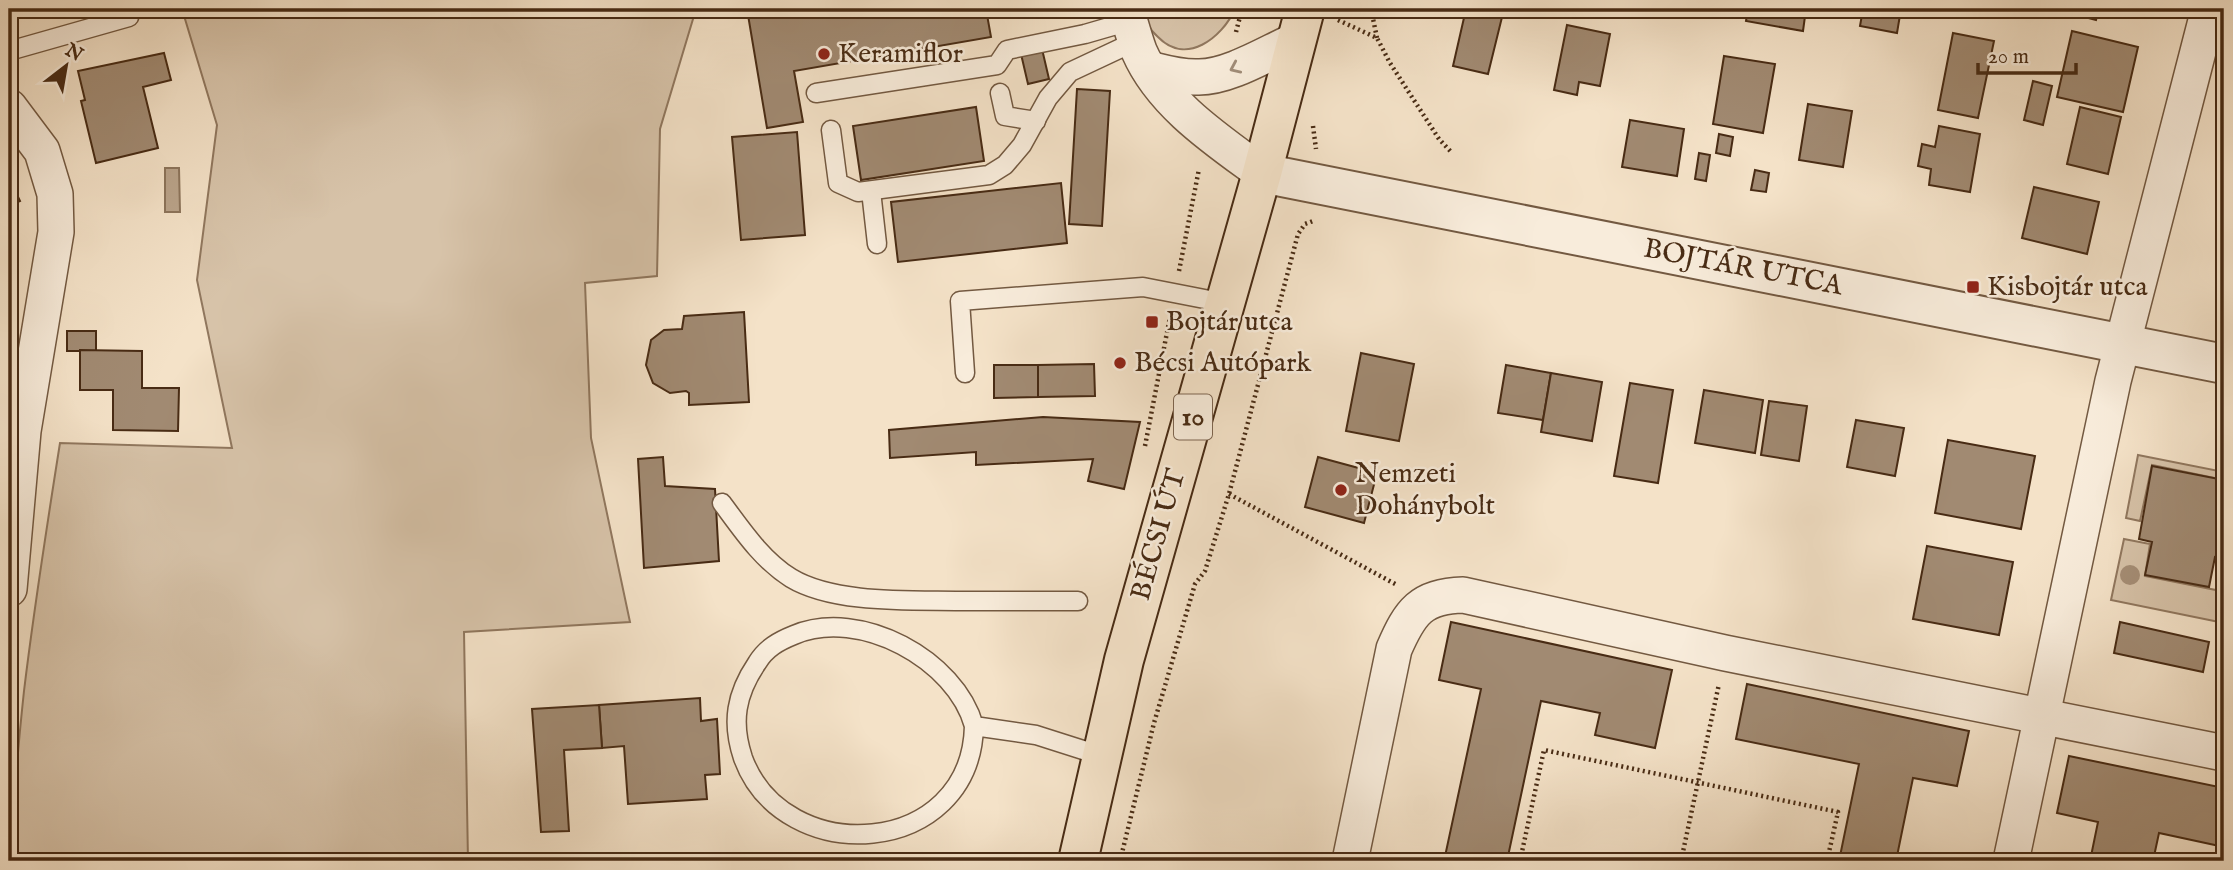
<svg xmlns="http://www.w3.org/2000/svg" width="2233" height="870" font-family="'IM FELL English',serif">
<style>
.green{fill:#d7c3a9;stroke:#90775e;stroke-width:2}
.water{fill:#baa48b;stroke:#8c745b;stroke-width:2}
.building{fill:#a18a72;stroke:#482b14;stroke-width:2}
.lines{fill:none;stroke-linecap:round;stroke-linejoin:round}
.service-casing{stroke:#735941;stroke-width:21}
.minor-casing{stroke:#735941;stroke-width:38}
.tertiary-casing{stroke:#735941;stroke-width:42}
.primary-casing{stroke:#482b14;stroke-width:42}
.path{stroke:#482b14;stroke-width:4.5;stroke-dasharray:2 3.5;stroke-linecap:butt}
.service{stroke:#f8ecdb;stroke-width:18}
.minor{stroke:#f8ecdb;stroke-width:35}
.tertiary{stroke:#f8ecdb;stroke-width:38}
.primary{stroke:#f4e2c8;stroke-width:38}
.tree{fill:#a58e76}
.oneway{stroke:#a08c78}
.poi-dot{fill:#8f2418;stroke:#f8ecdb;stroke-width:2.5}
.labels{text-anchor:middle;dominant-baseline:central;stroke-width:5;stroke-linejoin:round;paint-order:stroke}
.shield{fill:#f8ecdb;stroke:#7d6550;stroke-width:2}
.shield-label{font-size:26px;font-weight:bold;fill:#482b14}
.poi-label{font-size:28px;fill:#482b14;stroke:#f8ecdb;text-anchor:start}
.street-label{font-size:28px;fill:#482b14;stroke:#f8ecdb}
</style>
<rect width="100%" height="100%" fill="#f4e2c8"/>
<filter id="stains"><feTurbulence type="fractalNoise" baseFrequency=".00286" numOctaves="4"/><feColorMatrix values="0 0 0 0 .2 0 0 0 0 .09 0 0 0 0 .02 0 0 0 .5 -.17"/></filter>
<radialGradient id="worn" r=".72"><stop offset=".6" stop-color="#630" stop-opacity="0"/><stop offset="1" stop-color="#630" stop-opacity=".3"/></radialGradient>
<g class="green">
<path d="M 182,9 L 696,9 L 660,129 L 657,276 L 585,283 L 591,438 L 630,622 L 464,632 L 468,861 L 16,861 C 12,804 18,748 24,691 C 34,608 47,525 60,443 L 232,448 L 197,280 L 217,125 Z"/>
<path d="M 1144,9 L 1235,9 C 1222,38 1186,66 1158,37 C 1149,29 1144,21 1144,9 Z"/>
<path d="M 2138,455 L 2224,472 L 2224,480 L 2152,465 L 2140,521 L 2126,518 Z"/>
<path d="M 2124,539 L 2150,544 L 2145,576 L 2221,591 L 2224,575 L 2224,623 L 2111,600 Z"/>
</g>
<path class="water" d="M 165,168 L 179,168 L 180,212 L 165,212 Z"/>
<g class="building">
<path d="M 747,9 L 986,9 L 991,37 L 794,71 L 803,122 L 767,128 Z"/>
<path d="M 1466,9 L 1504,9 L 1488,74 L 1453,66 Z"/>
<path d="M 1748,9 L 1806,9 L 1803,31 L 1746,21 Z"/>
<path d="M 1863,9 L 1901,9 L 1897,33 L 1860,26 Z"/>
<path d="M 2067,9 L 2099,9 L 2096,20 L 2066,12 Z"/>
<path d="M 1567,25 L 1610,34 L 1600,86 L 1579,82 L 1577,95 L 1554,90 Z"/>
<path d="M 2072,31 L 2138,47 L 2123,112 L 2057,97 Z"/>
<path d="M 1953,33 L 1994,41 L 1978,118 L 1938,110 Z"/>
<path d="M 1042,49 L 1049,79 L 1028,84 L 1021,54 Z"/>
<path d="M 164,53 L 171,80 L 143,87 L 158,148 L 96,163 L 81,101 L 85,100 L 78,71 Z"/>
<path d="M 1724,56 L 1775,64 L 1763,133 L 1713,124 Z"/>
<path d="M 2033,81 L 2052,86 L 2043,125 L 2024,120 Z"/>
<path d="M 1077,89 L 1110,91 L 1102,226 L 1069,224 Z"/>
<path d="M 1808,104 L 1852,111 L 1843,167 L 1799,160 Z"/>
<path d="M 976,107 L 984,161 L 861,180 L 853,126 Z"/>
<path d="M 2080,107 L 2121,117 L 2108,174 L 2067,164 Z"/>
<path d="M 1630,120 L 1684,129 L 1677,176 L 1622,167 Z"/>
<path d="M 1939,126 L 1980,134 L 1970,192 L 1929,185 L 1931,169 L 1918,166 L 1922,144 L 1935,147 Z"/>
<path d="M 797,132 L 805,235 L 741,240 L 732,137 Z"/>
<path d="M 1719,134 L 1733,137 L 1730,156 L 1716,153 Z"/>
<path d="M 1699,153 L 1710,155 L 1706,181 L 1695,179 Z"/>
<path d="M 1755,170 L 1769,173 L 1766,192 L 1751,190 Z"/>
<path d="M 9,178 L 20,201 L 9,206 Z"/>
<path d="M 1061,183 L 1067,243 L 898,262 L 891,202 Z"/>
<path d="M 2034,187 L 2099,202 L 2087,254 L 2022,238 Z"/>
<path d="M 744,312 L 749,402 L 689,405 L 689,393 L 686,391 L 670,393 L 653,383 L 646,365 L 651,340 L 664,330 L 682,329 L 684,316 Z"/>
<rect x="67" y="331" width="29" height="20"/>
<path d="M 80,350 L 142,351 L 142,388 L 179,388 L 178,431 L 113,430 L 113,390 L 80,390 Z"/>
<path d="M 1361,353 L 1414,364 L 1399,441 L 1346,431 Z"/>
<path d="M 1094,364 L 1095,396 L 1038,397 L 1038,365 Z"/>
<path d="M 994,365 L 1038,365 L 1038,397 L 994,398 Z"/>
<path d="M 1506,365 L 1551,373 L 1543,420 L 1498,413 Z"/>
<path d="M 1551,373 L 1602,382 L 1592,441 L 1541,432 Z"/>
<path d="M 1630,383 L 1673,390 L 1658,483 L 1614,476 Z"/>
<path d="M 1704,390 L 1763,400 L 1755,453 L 1695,443 Z"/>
<path d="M 1769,401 L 1807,406 L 1799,461 L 1761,455 Z"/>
<path d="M 1043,417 L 1140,422 L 1124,489 L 1088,481 L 1093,459 L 976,465 L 976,452 L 890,458 L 889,430 Z"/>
<path d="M 1856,420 L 1904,428 L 1895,476 L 1847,467 Z"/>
<path d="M 1948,440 L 2035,456 L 2021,529 L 1935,513 Z"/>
<path d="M 663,457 L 665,486 L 715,489 L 719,561 L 644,568 L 638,459 Z"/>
<path d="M 1318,457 L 1377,473 L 1364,523 L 1305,507 Z"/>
<path d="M 2152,466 L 2224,480 L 2224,559 L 2215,557 L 2209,587 L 2145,575 L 2152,542 L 2139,539 Z"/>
<path d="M 1927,546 L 2013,562 L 1999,635 L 1913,619 Z"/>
<path d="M 1451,622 L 1672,670 L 1655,748 L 1595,735 L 1600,713 L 1541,701 L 1507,861 L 1444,861 L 1481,689 L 1439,680 Z"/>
<path d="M 2120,622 L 2209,642 L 2203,672 L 2114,653 Z"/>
<path d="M 1747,684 L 1969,731 L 1957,786 L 1913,778 L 1896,861 L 1839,861 L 1859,764 L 1736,739 Z"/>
<path d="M 700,698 L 701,721 L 717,719 L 720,774 L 705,775 L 707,799 L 628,804 L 624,746 L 602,748 L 599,705 Z"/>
<path d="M 599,705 L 602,748 L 564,750 L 569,831 L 541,832 L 532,709 Z"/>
<path d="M 2069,756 L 2224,788 L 2224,847 L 2159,833 L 2153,861 L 2090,861 L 2098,822 L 2057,813 Z"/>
</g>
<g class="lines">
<g class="service-casing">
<g id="service">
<path d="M 9,51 L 129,17"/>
<path d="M 816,93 L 997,65 L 1007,50 L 1085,34 L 1130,21"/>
<path d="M 1000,93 L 1005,116 L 1036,121"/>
<path d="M 831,130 L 838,183 L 858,192 L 989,175 L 1005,165 L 1022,145 L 1048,98 L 1070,72 L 1136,41"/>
<path d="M 871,191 L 877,244"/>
<path d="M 965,373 L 960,301 L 1143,287 L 1225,303"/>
<path d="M 722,503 C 742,530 762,560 791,578 C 834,604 911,600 960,601 C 1000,601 1039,601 1078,601"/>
<path d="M 974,726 C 956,660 860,607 794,635 C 779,641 766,648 757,663 C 736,694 731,722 743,758 C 784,870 971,858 974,726 L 1036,735 L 1102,756"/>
</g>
</g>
<g class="minor-casing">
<g id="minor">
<path d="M 1126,9 C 1130,22 1134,37 1139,51 C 1162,104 1217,140 1262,173"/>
<path d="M 1149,69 C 1165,73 1182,78 1199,77 C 1230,77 1269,52 1297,40"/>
<path d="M 9,107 L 42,151 L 55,194 L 56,232 L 23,431 L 9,589"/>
<path d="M 1350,861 L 1394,649 C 1410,612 1421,596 1463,595 L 1725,653 L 2224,753"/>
<path d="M 2011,861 L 2113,381 L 2209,9"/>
</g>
</g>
<g class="tertiary-casing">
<path id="tertiary" d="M 1262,173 L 2224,364"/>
</g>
<g class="primary-casing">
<path id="primary" d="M 1078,861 L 1124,660 L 1262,173 L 1305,9"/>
</g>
<g class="path">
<path d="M 1371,9 L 1377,38"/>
<path d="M 1338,20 L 1377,38 L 1390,63 L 1439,139 L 1452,153"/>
<path d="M 1236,32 L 1242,9"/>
<path d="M 1313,126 L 1316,149"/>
<path d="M 1179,271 L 1199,169"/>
<path d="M 1145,446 L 1170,317"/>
<path d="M 1229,494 L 1397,585"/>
<path d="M 1120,861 L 1154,723 L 1195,584 L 1205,571 L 1229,494 L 1298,234 L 1305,224 L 1313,221"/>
<path d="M 1520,861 L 1544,750 L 1838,812 L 1827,861"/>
<path d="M 1681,861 L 1719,684"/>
</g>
<use href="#service" class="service"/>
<use href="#minor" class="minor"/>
<use href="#tertiary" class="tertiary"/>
<use href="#primary" class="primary"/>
</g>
<circle class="tree" cx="2130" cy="575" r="10"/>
<defs><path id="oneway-chevron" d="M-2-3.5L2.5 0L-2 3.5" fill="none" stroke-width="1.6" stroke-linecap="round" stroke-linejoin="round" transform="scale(1.75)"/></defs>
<use class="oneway" href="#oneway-chevron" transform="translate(1235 68) rotate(156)"/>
<g class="poi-dot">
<circle cx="824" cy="54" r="7"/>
<rect x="1966" y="280" width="14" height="14" rx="3.5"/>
<rect x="1145" y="315" width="14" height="14" rx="3.5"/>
<circle cx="1120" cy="363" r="7"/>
<circle cx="1341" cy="490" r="7"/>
</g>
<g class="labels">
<rect class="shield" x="1174" y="394.5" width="38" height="45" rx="5"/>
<g class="shield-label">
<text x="1193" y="417">10</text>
</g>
<g class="poi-label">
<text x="838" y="54">Keramiflor</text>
<text x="1987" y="287">Kisbojtár utca</text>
<text x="1166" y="322">Bojtár utca</text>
<text x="1134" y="363">Bécsi Autópark</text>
<text x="1355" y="474">Nemzeti<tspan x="1355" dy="32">Dohánybolt</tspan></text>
</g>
<g class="street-label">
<text transform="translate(1743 268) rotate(11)">BOJTÁR UTCA</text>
<text transform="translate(1159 535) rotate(-74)">BÉCSI ÚT</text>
</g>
</g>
<rect width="2233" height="870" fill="none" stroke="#f4e2c8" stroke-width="35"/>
<rect x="10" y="10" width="2212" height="849" fill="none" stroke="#482b14" stroke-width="3.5"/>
<rect x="18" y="18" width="2198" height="835" fill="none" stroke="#482b14" stroke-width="2"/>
<g transform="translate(66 66) rotate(31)" stroke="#f8ecdb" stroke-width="5" paint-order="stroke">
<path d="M0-5L12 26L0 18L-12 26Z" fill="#482b14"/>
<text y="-10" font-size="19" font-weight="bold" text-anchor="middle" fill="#482b14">N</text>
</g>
<path d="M1978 63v10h98v-10" fill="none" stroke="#482b14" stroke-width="3.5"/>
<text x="1988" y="63" font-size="21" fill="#482b14" stroke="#f8ecdb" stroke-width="5" paint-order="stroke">20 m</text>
<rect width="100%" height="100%" filter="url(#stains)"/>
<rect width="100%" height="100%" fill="url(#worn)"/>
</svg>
